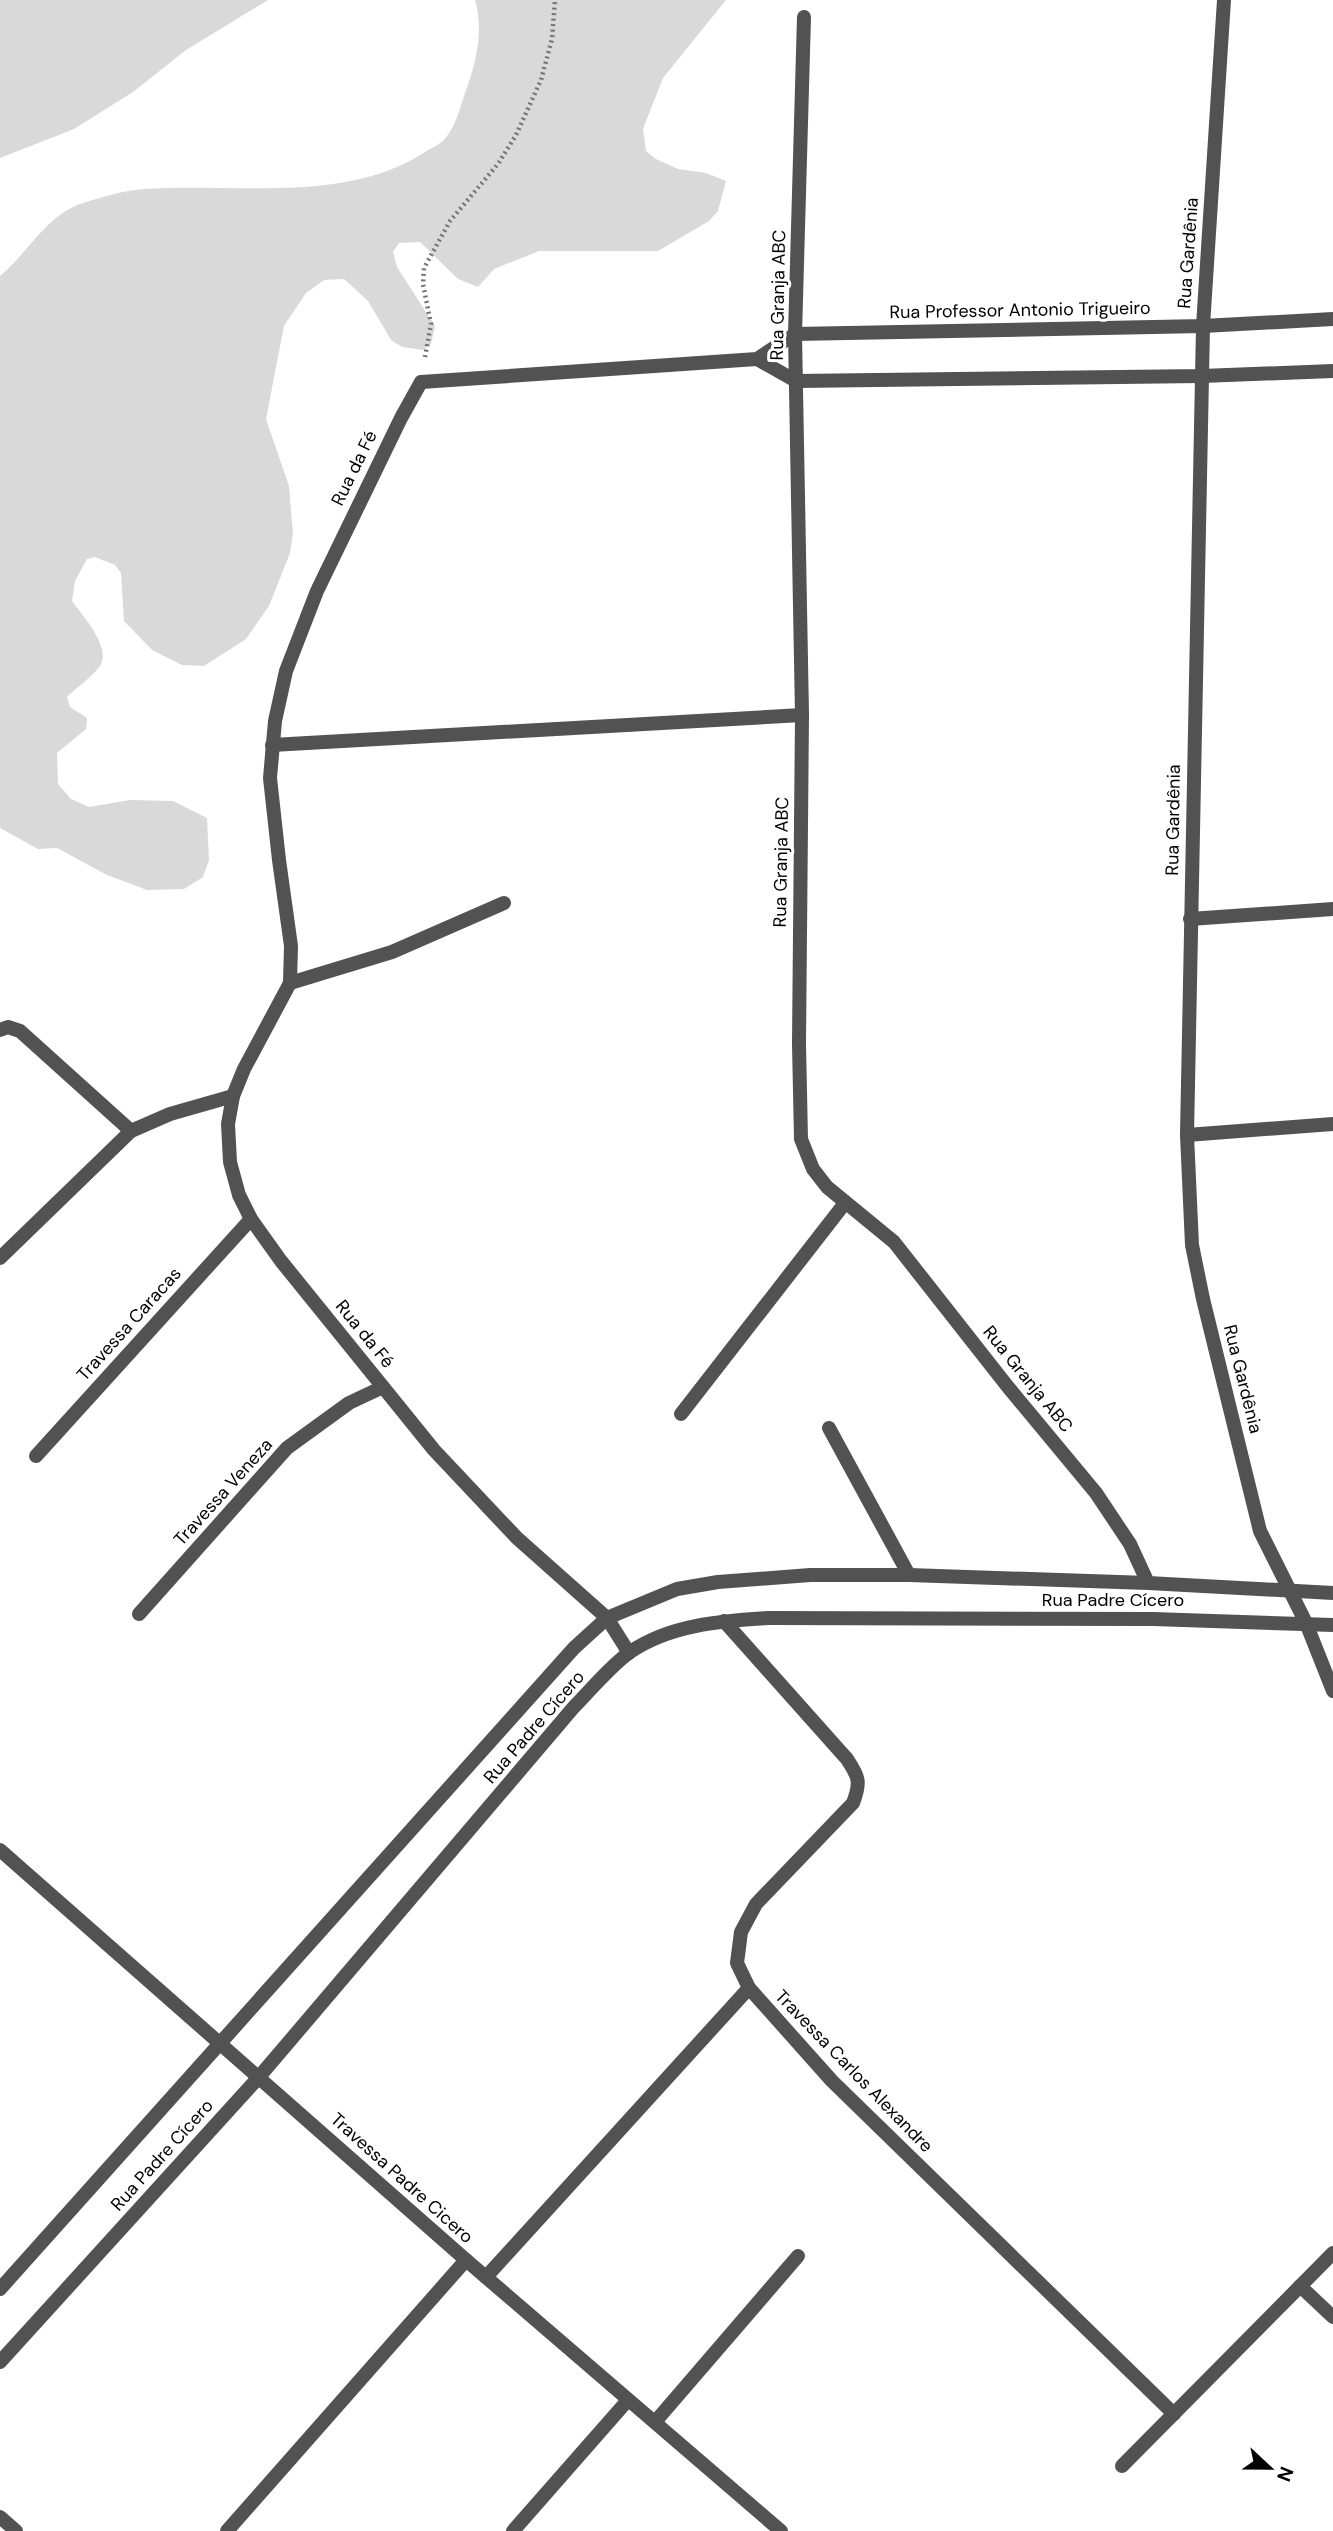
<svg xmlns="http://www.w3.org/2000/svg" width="1333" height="2531" font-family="'DM Sans',sans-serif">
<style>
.green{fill:#d9d9d9}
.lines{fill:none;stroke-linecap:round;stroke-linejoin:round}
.path{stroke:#747474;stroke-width:4.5;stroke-dasharray:2 3.5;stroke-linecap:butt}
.lane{stroke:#525252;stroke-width:14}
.street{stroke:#525252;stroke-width:14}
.labels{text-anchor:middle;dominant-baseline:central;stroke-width:6;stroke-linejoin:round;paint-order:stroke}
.street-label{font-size:18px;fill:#000;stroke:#fff}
</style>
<rect width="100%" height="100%" fill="#fff"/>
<g class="green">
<path d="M 0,0 L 268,0 L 186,50 L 133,92 L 74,129 L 0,158 Z"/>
<path d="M 475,0 L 726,0 L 663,78 L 643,129 L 646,151 L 656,159 L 678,169 L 706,173 L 726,181 L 718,211 L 709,221 L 658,251 L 539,251 L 494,269 L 478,287 L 458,279 L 420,242 L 399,243 L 393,252 L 397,267 L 435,326 L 431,344 L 423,350 L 402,347 L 391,340 L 368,301 L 344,279 L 324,280 L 306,293 L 284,326 L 266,419 L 289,486 L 293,534 L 290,553 L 269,606 L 246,639 L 204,666 L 182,665 L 152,650 L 124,621 L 121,573 L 115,565 L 95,557 L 87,559 L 75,581 L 72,601 C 83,616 112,648 100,666 C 92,677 77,687 67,697 L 70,707 L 87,718 L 86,729 L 57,753 L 58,784 L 71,799 L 89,807 L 130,800 L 173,801 L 207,818 L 209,860 L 203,877 L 184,889 L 147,890 L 107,875 L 57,848 L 38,849 L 0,828 L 0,276 C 28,253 47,214 83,203 C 102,197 125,190 145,189 C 234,183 346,204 425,152 C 430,149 438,145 443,141 C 455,129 460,108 465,93 C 476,64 484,31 475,0 Z"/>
</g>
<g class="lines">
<path class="path" d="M 425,357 L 431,324 L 423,284 L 424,268 L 450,221 L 498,164 L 516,135 L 541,80 L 552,39 L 555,0"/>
<g class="lane">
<path d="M 272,745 L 802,715"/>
<path d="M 681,1414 L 845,1203"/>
<path d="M 829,1428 L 909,1575"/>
<path d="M 486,2277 L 749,1988"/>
<path d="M 227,2531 L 466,2260"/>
<path d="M 513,2531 L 628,2400"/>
</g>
<g class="street">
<path d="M 1224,0 L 1203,326 L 1187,1135 L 1192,1245 L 1203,1299 L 1260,1531 L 1306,1623 L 1333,1691"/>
<path d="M 804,17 L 795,334 L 802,715 L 799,1044 L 801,1139 L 813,1169 L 827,1187 L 894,1242 L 1008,1387 L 1096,1493 L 1130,1544 L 1148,1583"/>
<path d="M 757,359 L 796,381 L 1202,376 L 1333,371"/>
<path d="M 504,903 L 392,952 L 290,983 L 244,1069 L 233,1096 L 228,1124 L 230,1162 L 239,1195 L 251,1219 L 281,1261 L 434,1450 L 517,1538 L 607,1618 L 629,1653"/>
<path d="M 1190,919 L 1333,909"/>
<path d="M 290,983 L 291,946 L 279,860 L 270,778 L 275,721 L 286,671 L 317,591 L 401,418 L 421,382 L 757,359 L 795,334 L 1203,326 L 1333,319"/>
<path d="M 0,1030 L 8,1027 L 20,1031 L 131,1131"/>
<path d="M 1187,1135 L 1333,1124"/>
<path d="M 0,1258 L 131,1131 L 170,1114 L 233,1096"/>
<path d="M 36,1456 L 251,1219"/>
<path d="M 139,1614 L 287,1448 L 349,1403 L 383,1387"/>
<path d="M 724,1621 L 847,1759 C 859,1777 861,1782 853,1803 L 756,1904 L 741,1932 L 737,1963 L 749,1988 L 832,2081 L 1174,2414"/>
<path d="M 0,1850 L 466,2260 L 781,2531"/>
<path d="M 1300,2286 L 1333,2317"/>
<path d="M 0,2289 L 574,1648 L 607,1618 L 677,1589 L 718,1582 L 810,1575 L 909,1575 L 1148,1583 L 1333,1593"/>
<path d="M 0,2362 L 259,2077 L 573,1708 C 591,1690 609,1667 630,1652 C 671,1624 722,1621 769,1618 L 1153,1619 L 1333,1625"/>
<path d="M 655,2422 L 798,2256"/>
<path d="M 1122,2466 L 1333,2253"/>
<path d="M 0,2517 L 16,2531"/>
</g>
</g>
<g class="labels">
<g class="street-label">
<text transform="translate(1188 253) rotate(-86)">Rua Gardênia</text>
<text transform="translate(778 295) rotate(-89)">Rua Granja ABC</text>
<text transform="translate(1020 310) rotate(-1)">Rua Professor Antonio Trigueiro</text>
<text transform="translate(354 468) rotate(-64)">Rua da Fé</text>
<text transform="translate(1173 820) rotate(-89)">Rua Gardênia</text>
<text transform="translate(781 862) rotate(-89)">Rua Granja ABC</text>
<text transform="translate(129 1324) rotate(-48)">Travessa Caracas</text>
<text transform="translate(365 1334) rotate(51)">Rua da Fé</text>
<text transform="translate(1028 1379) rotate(51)">Rua Granja ABC</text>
<text transform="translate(1243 1379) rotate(76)">Rua Gardênia</text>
<text transform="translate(223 1492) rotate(-48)">Travessa Veneza</text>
<text x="1113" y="1600">Rua Padre Cícero</text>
<text transform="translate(534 1727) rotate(-49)">Rua Padre Cícero</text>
<text transform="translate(854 2071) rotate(46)">Travessa Carlos Alexandre</text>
<text transform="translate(162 2155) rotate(-48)">Rua Padre Cícero</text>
<text transform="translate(402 2178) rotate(42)">Travessa Padre Cicero</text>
</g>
</g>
<g transform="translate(1270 2468) rotate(112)" stroke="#ffffff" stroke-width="5" paint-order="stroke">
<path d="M0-5L12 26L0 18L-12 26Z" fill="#000000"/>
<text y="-10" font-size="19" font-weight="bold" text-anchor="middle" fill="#000000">N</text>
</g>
</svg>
